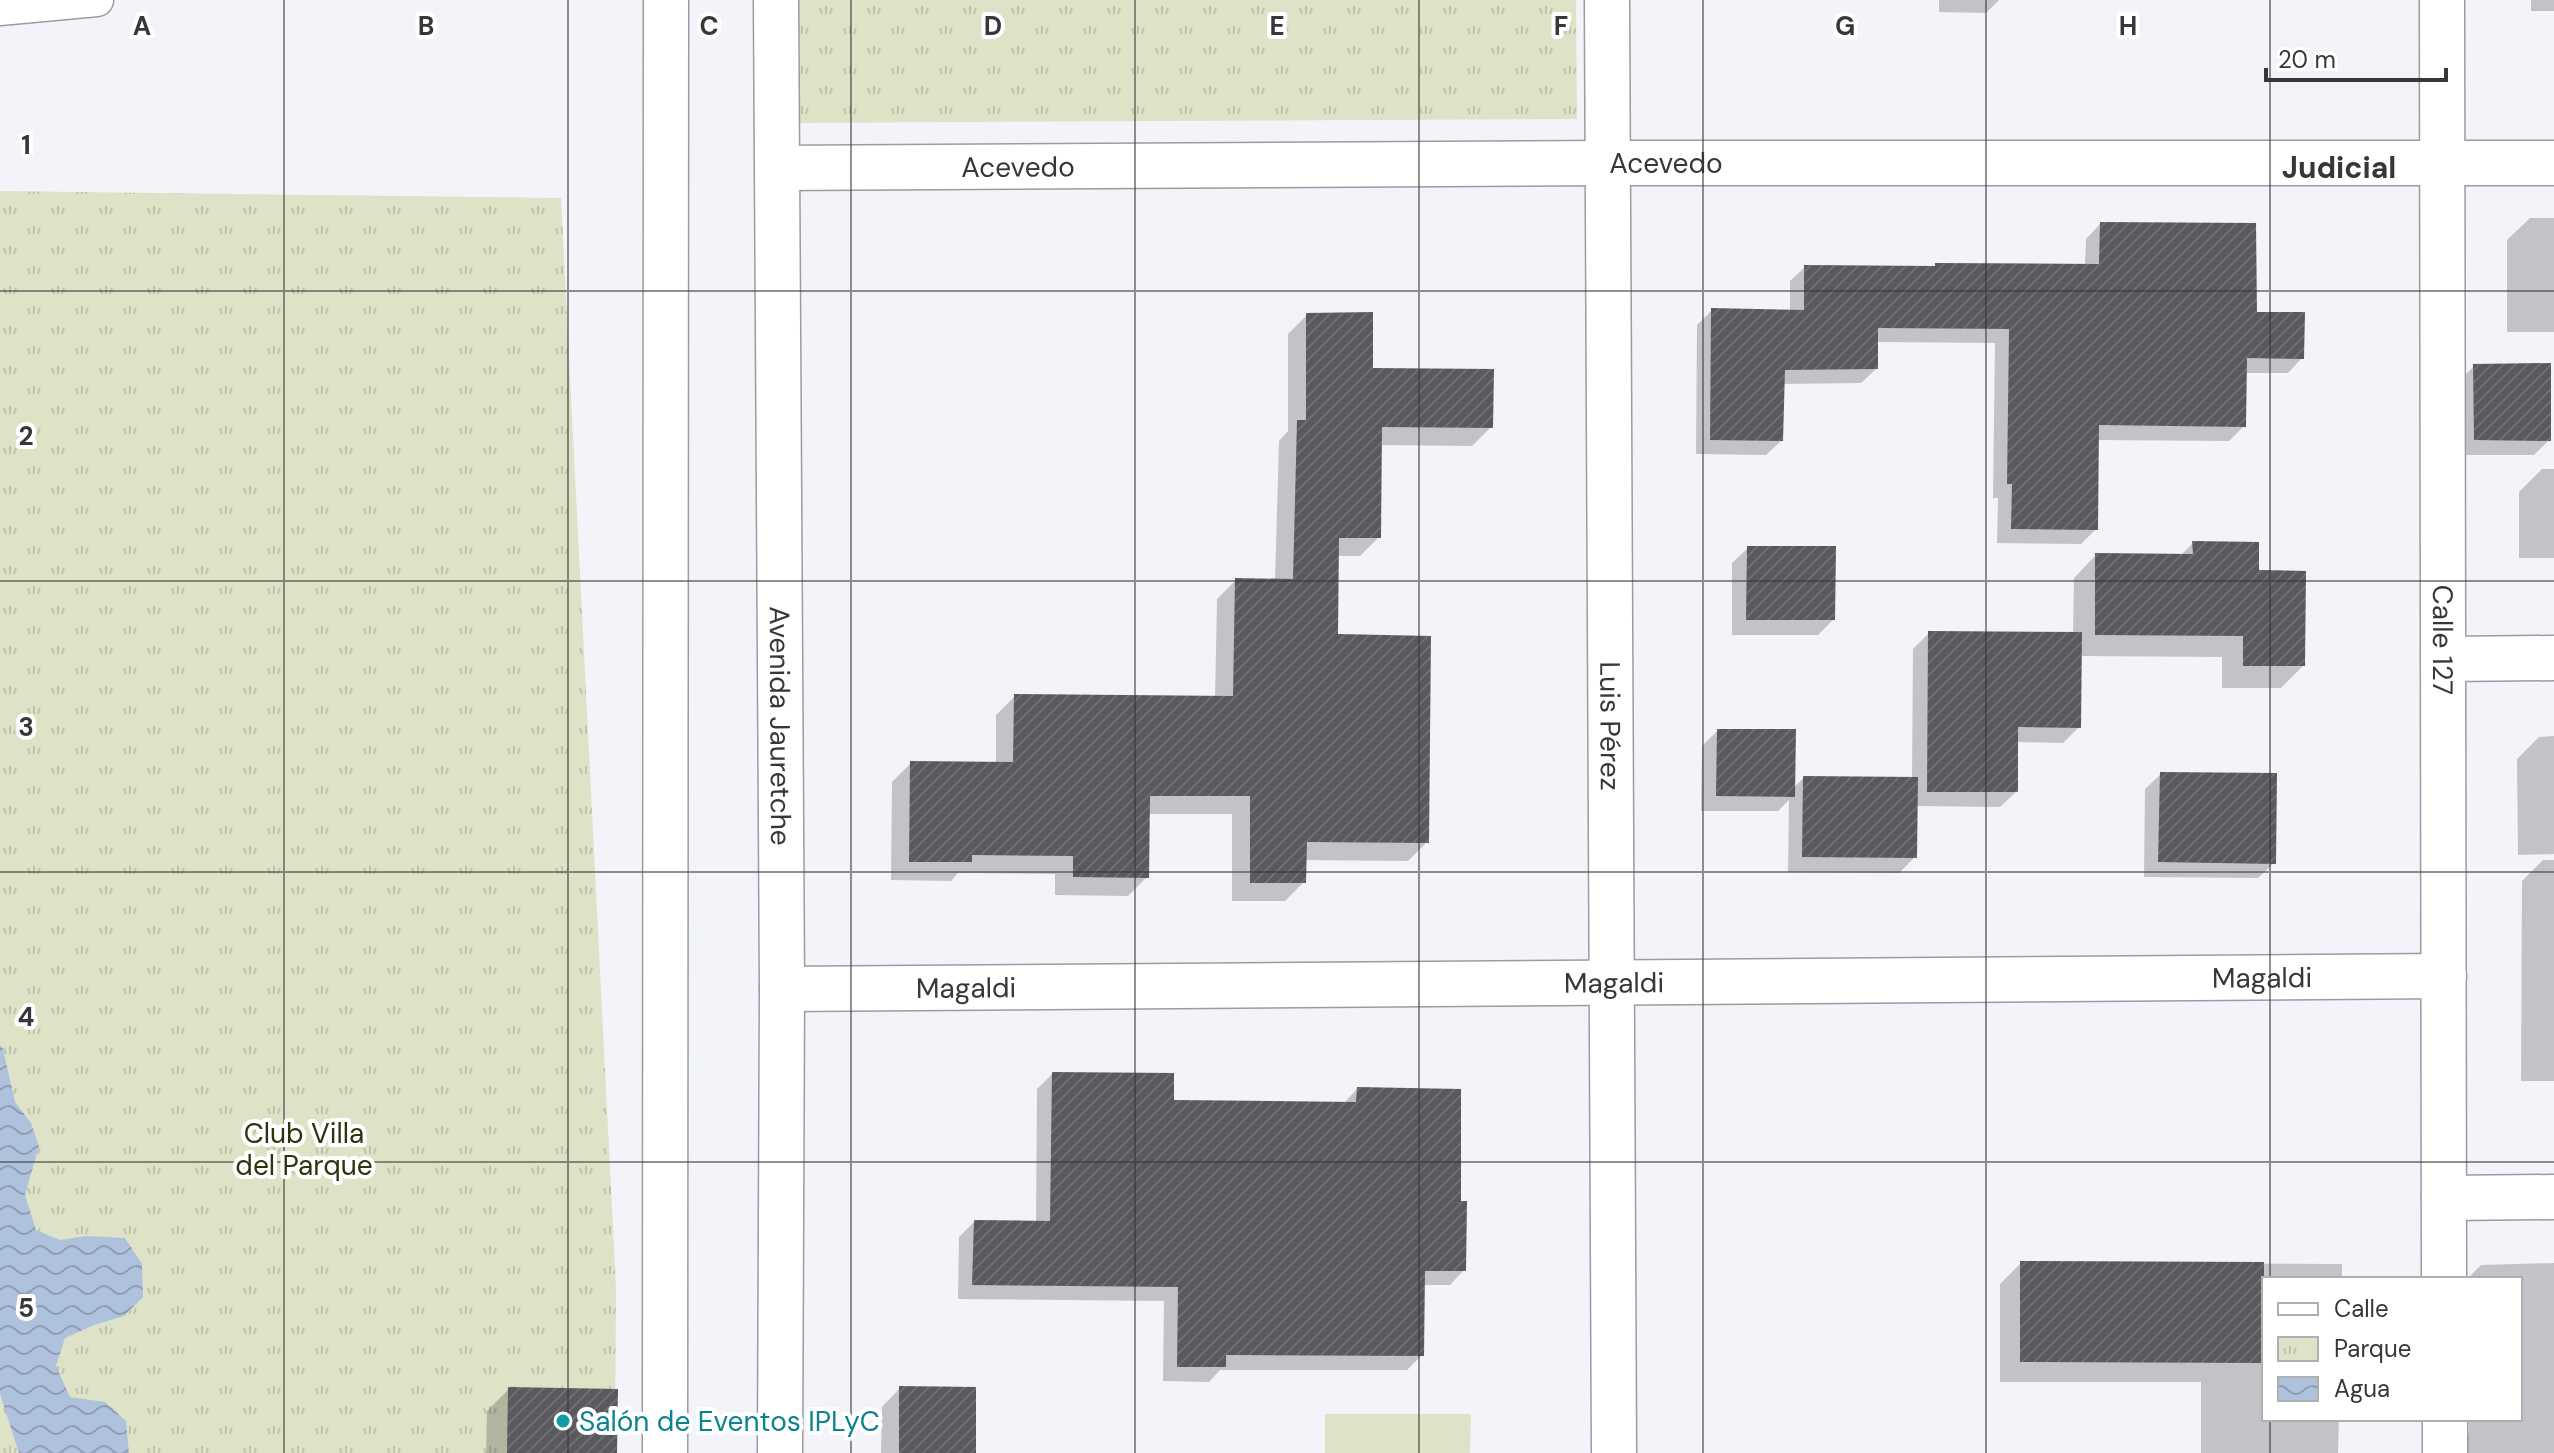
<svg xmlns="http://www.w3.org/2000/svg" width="2554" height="1453" font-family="'DM Sans',sans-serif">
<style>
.grass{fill:#dee3c7}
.park{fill:url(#park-tufts)}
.water{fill:url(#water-waves)}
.shadow{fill:#0003}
.building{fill:url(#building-hatch)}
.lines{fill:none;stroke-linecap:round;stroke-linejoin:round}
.lane-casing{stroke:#9a9ca1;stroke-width:35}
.street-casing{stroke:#9a9ca1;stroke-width:47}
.primary-casing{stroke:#9a9ca1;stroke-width:47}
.lane{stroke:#fff;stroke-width:32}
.street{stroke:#fff;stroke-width:44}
.primary{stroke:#fff;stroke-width:44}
.grid{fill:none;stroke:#363739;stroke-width:2;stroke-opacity:0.55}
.culture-dot{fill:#0f9aa8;stroke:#fff;stroke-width:3}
.labels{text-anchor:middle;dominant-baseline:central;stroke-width:8;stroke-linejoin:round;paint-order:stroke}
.street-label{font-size:28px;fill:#363739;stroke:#fff}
.park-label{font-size:28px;fill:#2f330b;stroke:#fff}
.culture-label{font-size:28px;fill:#0d838f;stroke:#fff;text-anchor:start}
.neighbourhood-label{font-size:30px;font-weight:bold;fill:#363739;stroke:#fff}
.grid-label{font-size:26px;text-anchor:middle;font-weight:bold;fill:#363739;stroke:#fff;stroke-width:8;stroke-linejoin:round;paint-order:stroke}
</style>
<defs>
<pattern id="park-tufts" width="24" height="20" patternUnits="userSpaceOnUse" patternTransform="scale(2)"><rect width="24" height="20" fill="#dee3c7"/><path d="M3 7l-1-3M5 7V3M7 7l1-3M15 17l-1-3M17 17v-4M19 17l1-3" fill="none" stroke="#bfc3ac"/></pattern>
<pattern id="water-waves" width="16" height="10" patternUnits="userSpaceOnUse" patternTransform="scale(2)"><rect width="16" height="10" fill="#afc2dd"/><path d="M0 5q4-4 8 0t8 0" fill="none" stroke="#8f9eb4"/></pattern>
<pattern id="building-hatch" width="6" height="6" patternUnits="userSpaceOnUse" patternTransform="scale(2)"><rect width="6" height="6" fill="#59595e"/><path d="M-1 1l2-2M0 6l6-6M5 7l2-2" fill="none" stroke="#6e6e72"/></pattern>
</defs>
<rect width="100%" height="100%" fill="#f3f4fa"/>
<path class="grass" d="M 1325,1414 L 1471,1414 L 1470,1453 L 1325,1453 Z"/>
<g class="park">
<path d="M 794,0 L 1576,0 L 1577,119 L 795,123 Z"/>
<path d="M 0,191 L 561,198 L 616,1287 L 615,1453 L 0,1453 Z"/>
</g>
<path class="water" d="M 0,1045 L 3,1049 L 15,1102 L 31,1123 L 39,1146 L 25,1195 L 36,1230 L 60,1240 L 86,1236 L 125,1238 L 142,1264 L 143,1297 L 124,1316 L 94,1325 L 65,1338 L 56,1366 L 70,1397 L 105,1402 L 126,1421 L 129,1453 L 19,1453 L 0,1394 Z"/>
<g class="shadow">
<path d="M 1939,0 L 1999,0 L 1986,13 L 1939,12 Z"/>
<rect x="2531" y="0" width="23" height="11"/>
<path d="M 2530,218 L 2554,218 L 2554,332 L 2507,332 L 2507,240 Z"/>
<path d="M 2100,224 L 2255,314 L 2302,358 L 2288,373 L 2245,373 L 2244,426 L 2229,441 L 2097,440 L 2096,529 L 2081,544 L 1997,543 L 1998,498 L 1993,498 L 1995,343 L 1876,342 L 1876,369 L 1861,383 L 1782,384 L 1781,441 L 1766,455 L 1696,454 L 1697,325 L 1712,310 L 1790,311 L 1790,281 L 1805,267 L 1933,268 L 1936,265 L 2085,266 L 2086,239 Z"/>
<path d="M 1307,315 L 1371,370 L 1491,427 L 1472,446 L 1379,445 L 1379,537 L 1360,556 L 1337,556 L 1336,636 L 1427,842 L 1408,861 L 1305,860 L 1304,882 L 1285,901 L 1232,901 L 1232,814 L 1148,814 L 1147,877 L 1128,896 L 1055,895 L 1055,874 L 958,873 L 951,881 L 891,880 L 892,782 L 911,763 L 996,764 L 996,715 L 1015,696 L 1215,698 L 1217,599 L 1236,580 L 1275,581 L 1279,441 L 1288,431 L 1288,334 Z"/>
<path d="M 2474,366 L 2549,440 L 2534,455 L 2459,455 L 2459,381 Z"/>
<path d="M 2542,469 L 2554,469 L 2554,558 L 2519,558 L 2519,492 Z"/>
<path d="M 2193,543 L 2257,572 L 2303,666 L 2281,688 L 2222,688 L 2222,657 L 2079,656 L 2079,727 L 2063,743 L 2016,742 L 2016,792 L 2000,807 L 1915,806 L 1915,857 L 1899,873 L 1788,872 L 1789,800 L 1778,811 L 1701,811 L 1702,746 L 1717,731 L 1793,788 L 1804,778 L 1912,779 L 1913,649 L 1929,633 L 2073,634 L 2074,578 L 2096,555 L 2180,556 Z"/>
<path d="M 1748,548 L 1833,620 L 1818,635 L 1732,635 L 1732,563 Z"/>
<path d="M 2554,736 L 2554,854 L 2518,855 L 2517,759 L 2539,737 Z"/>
<path d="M 2161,774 L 2274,863 L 2258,878 L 2144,877 L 2145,789 Z"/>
<path d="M 2543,860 L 2554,860 L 2554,1081 L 2521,1081 L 2522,881 Z"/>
<path d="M 1052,1074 L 1172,1102 L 1343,1104 L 1357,1089 L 1459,1203 L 1464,1270 L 1450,1285 L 1423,1285 L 1422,1355 L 1407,1370 L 1220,1370 L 1209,1382 L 1163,1381 L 1164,1301 L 958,1299 L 959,1237 L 974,1222 L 1036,1223 L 1037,1089 Z"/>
<path d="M 2021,1263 L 2342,1264 L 2342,1279 L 2264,1279 L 2264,1419 L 2339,1419 L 2338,1453 L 2201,1453 L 2201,1382 L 2000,1382 L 2000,1284 Z"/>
<path d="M 2554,1263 L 2554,1453 L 2461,1453 L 2460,1442 L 2469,1433 L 2469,1419 L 2520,1419 L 2520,1279 L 2467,1279 L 2481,1265 Z"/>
<path d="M 900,1388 L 974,1453 L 881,1453 L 882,1407 Z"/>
<path d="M 509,1389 L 615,1453 L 486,1453 L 487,1411 Z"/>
</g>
<g class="building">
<path d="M 2100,222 L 2256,223 L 2257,312 L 2305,312 L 2304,359 L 2247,358 L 2246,427 L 2099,425 L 2098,530 L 2011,529 L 2012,484 L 2007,484 L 2009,329 L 1878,328 L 1878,369 L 1785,370 L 1783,441 L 1710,440 L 1711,308 L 1804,310 L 1804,265 L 1935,266 L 1935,263 L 2099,264 Z"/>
<path d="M 1373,312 L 1373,368 L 1494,369 L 1493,428 L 1382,427 L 1381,538 L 1339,538 L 1338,634 L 1431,636 L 1429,843 L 1307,842 L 1306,883 L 1250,883 L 1250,796 L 1150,796 L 1149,878 L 1073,877 L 1073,856 L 972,855 L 972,862 L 909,862 L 910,761 L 1013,762 L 1014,694 L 1233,696 L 1235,578 L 1293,579 L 1297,420 L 1306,420 L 1306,313 Z"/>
<path d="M 2551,363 L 2551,441 L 2474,440 L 2473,364 Z"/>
<path d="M 2192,541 L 2259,542 L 2259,570 L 2306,571 L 2305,666 L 2243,666 L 2243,636 L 2095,635 L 2095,553 L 2193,554 Z"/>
<path d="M 1747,546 L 1836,546 L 1835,620 L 1746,620 Z"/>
<path d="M 1928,631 L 2082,632 L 2081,728 L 2018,727 L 2018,792 L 1927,792 Z"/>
<path d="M 1717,729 L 1796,729 L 1795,797 L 1716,796 Z"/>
<path d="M 2160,772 L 2277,773 L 2276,864 L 2158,862 Z"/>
<path d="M 1803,776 L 1918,777 L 1917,858 L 1802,857 Z"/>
<path d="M 1052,1072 L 1174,1073 L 1174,1100 L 1356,1102 L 1357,1087 L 1461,1089 L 1461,1201 L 1467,1201 L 1466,1271 L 1425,1271 L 1424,1356 L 1226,1355 L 1226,1367 L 1177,1367 L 1178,1287 L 972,1285 L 974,1220 L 1050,1221 Z"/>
<path d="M 2020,1261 L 2264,1262 L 2264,1363 L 2020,1362 Z"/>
<path d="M 899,1386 L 976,1387 L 976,1453 L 899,1453 Z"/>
<path d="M 508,1387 L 618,1389 L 617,1453 L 507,1453 Z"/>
</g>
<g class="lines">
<g class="lane-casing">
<path id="lane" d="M 0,9 L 97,0"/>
</g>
<g class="street-casing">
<g id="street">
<path id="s1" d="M 1607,0 L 1614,1453"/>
<path id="s2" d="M 2442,0 L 2444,1279"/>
<path id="s3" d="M 778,168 L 1607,163 L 2554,163"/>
<path d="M 2444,659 L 2554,658"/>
<path id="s4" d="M 782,989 L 2444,976"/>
<path d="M 2444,1198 L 2554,1197"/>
<path d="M 2445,1419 L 2445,1453"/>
</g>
</g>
<g class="primary-casing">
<g id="primary">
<path id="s5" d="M 776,0 L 782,989 L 780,1453"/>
<path d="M 665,1453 L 666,0"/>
</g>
</g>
<use href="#lane" class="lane"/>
<use href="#street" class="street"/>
<use href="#primary" class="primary"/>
</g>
<path class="grid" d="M 284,0 L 284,1453M 568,0 L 568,1453M 851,0 L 851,1453M 1135,0 L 1135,1453M 1419,0 L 1419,1453M 1703,0 L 1703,1453M 1986,0 L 1986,1453M 2270,0 L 2270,1279M 0,291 L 2554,291M 0,581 L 2554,581M 0,872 L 2554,872M 0,1162 L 2554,1162M 2270,1419 L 2270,1453"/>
<circle class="culture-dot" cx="563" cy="1421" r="8"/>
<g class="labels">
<g class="street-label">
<text stroke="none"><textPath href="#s3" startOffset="888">Acevedo</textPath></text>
<text stroke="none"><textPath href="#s3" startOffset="240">Acevedo</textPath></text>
<text stroke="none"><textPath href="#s2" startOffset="640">Calle 127</textPath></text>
<text stroke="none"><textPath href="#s5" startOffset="726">Avenida Jauretche</textPath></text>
<text stroke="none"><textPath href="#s1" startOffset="726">Luis Pérez</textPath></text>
<text stroke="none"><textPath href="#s4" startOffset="1480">Magaldi</textPath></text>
<text stroke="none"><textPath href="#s4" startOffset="832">Magaldi</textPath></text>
<text stroke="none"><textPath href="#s4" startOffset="184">Magaldi</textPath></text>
</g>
<g class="park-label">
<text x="304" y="1133">Club Villa<tspan x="304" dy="32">del Parque</tspan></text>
</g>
<g class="culture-label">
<text x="579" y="1421">Salón de Eventos IPLyC</text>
</g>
<g class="neighbourhood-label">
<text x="2339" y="167">Judicial</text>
</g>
</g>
<g class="grid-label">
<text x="142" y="35">A</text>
<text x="426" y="35">B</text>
<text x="709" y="35">C</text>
<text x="993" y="35">D</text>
<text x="1277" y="35">E</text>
<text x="1561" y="35">F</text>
<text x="1845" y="35">G</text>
<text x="2128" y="35">H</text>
<text x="26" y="154">1</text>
<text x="26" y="445">2</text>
<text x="26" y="736">3</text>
<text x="26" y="1026">4</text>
<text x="26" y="1317">5</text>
</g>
<rect x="2262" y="1277" width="260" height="144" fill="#ffffff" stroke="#afafb0" stroke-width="2"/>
<rect x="2278" y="1303" width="40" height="12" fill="#ffffff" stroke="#afafb0" stroke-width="2"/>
<text x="2334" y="1317" font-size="24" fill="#363739">Calle</text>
<rect x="2278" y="1337" width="40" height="24" fill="url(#park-tufts)" stroke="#afafb0" stroke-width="2"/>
<text x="2334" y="1357" font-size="24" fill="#363739">Parque</text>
<rect x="2278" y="1377" width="40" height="24" fill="url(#water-waves)" stroke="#afafb0" stroke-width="2"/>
<text x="2334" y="1397" font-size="24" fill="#363739">Agua</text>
<path d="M2266 68v12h180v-12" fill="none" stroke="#363739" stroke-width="4"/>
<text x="2278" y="68" font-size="24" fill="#363739" stroke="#ffffff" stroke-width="6" paint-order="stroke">20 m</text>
</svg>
